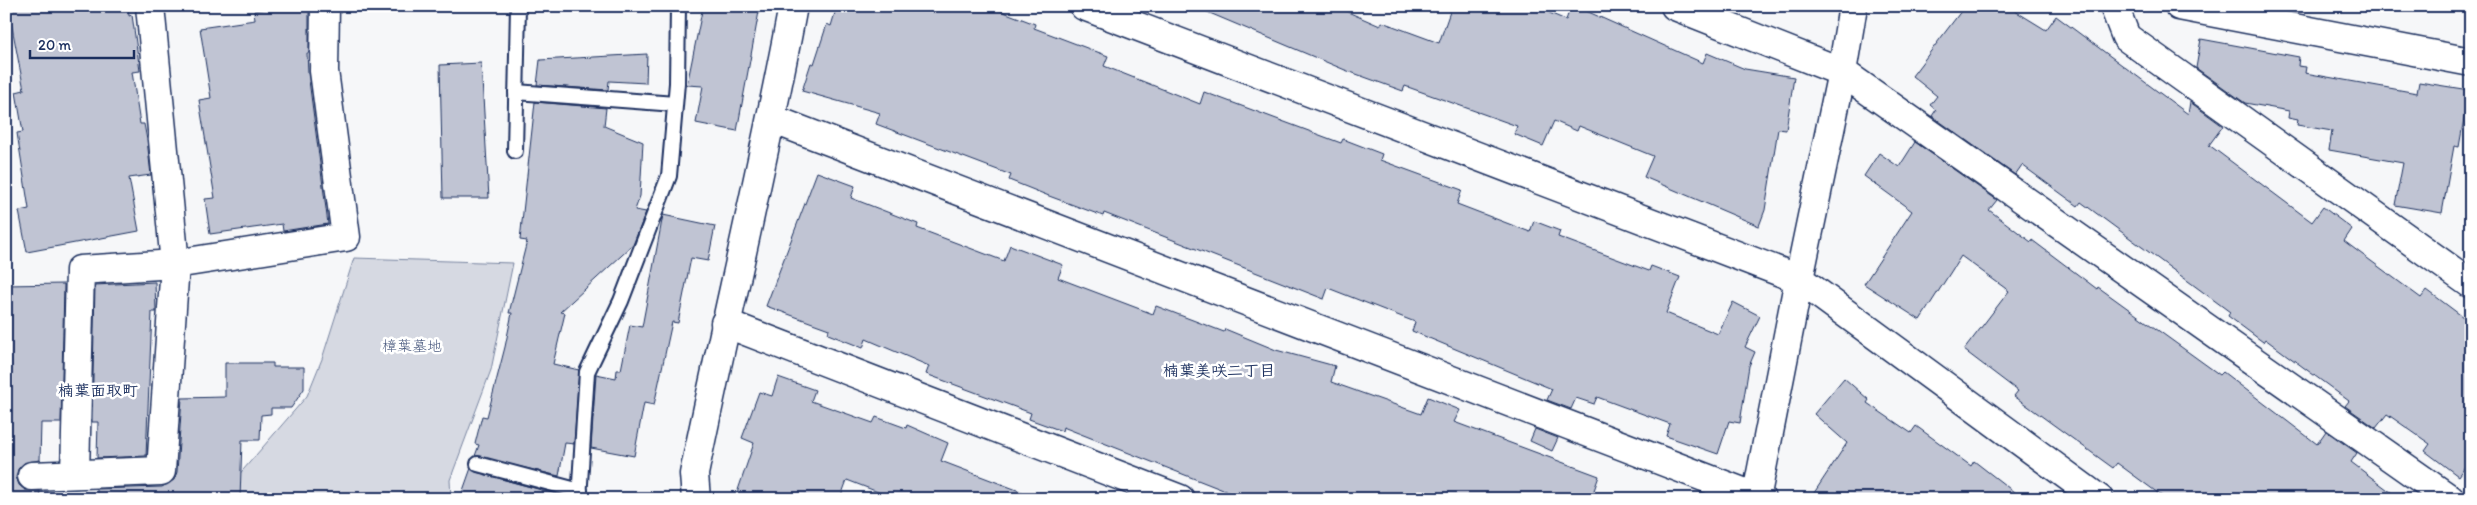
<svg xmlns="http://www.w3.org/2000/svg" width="2477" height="505" font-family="Itim,'Klee One',sans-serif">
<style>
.green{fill:#d6d9e2;stroke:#7884a0}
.building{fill:#c0c4d3;stroke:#1b2f5e}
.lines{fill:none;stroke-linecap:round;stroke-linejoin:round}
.service-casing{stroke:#1b2f5e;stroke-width:18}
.minor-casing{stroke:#1b2f5e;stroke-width:31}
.tertiary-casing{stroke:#1b2f5e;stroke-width:31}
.service{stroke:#fff;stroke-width:14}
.minor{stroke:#fff;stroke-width:28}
.tertiary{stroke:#fff;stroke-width:28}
.labels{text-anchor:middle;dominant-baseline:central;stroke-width:5;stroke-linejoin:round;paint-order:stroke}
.park-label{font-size:15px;fill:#4a5a7f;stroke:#fff}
.neighbourhood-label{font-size:16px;font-weight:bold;fill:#1b2f5e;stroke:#fff}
</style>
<rect width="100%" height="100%" fill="#f6f7f9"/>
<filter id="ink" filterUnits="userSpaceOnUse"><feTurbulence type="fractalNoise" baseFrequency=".02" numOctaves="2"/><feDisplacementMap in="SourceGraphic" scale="10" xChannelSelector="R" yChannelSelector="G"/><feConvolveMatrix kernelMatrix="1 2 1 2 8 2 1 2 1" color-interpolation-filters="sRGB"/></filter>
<g filter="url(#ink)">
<path class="green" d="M 354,258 L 513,263 L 491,370 L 450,480 L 451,499 L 218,499 L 307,396 L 322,359 Z"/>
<g class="building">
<path d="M 8,6 L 128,6 L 129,16 L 132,15 L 140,71 L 132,72 L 140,124 L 144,124 L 147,140 L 151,175 L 129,178 L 139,231 L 27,252 L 19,211 L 29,209 L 17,133 L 23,132 L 16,92 L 24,90 Z"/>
<path d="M 283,6 L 309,6 L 309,53 L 307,53 L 308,73 L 328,224 L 283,231 L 282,224 L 210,234 L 205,199 L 215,198 L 199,100 L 211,98 L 200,28 L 255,20 L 254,11 Z"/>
<path d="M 703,6 L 760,6 L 737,131 L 696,123 L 703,86 L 687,85 Z"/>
<path d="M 837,6 L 988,6 L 1035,24 L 1034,28 L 1108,56 L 1104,66 L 1200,104 L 1204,92 L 1341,143 L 1343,139 L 1382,154 L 1380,160 L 1462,190 L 1457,204 L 1530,232 L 1534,221 L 1560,231 L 1558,237 L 1649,271 L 1651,266 L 1680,277 L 1666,313 L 1718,334 L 1733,302 L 1760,316 L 1745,347 L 1755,352 L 1749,366 L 1740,423 L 1729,421 L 1718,454 L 1666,436 L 1670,424 L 1597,397 L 1594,404 L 1576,398 L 1571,409 L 1547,400 L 1552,389 L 1412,331 L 1415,322 L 1328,288 L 1324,299 L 1104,213 L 1103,216 L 1049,196 L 1009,180 L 1011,175 L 876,124 L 880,113 L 802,91 L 811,63 L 814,64 L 827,24 L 831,26 Z"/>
<path d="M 1193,6 L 1334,6 L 1380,26 L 1382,22 L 1439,43 L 1452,6 L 1533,6 L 1566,20 L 1571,6 L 1575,6 L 1703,63 L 1707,53 L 1745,69 L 1794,77 L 1786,130 L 1778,129 L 1765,210 L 1759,226 L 1644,177 L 1653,156 L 1579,126 L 1577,131 L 1554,121 L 1543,146 L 1514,134 L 1517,126 L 1405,86 L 1403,91 L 1345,70 Z"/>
<path d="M 1965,6 L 2007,6 L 2046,30 L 2056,16 L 2188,114 L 2190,102 L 2223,126 L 2209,145 L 2312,222 L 2323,207 L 2352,229 L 2344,241 L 2421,298 L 2427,290 L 2471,323 L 2471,458 L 2458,476 L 2425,451 L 2430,444 L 2387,414 L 2376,428 L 2345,406 L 2349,401 L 2265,339 L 2263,342 L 2228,316 L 2230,312 L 2081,202 L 2078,206 L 2022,165 L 2015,175 L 1932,116 L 1936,110 L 1930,105 L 1937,96 L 1912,76 Z"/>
<path d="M 2201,39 L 2299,57 L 2298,66 L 2306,67 L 2305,73 L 2417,93 L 2419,82 L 2469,90 L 2459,147 L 2454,146 L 2442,213 L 2395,205 L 2403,163 L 2329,150 L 2332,131 L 2297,125 L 2298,120 L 2288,118 L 2289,111 L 2245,103 L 2196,68 Z"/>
<path d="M 647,54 L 646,83 L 609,81 L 608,90 L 537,85 L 540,60 Z"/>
<path d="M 481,63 L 489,198 L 443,198 L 440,65 Z"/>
<path d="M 535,102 L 606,108 L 604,126 L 643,142 L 640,196 L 635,210 L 646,212 L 633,245 L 560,312 L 565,313 L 553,364 L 579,370 L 574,444 L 565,443 L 559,476 L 475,456 L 479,445 L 475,444 L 482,416 L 487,417 L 505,347 L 512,313 L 509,313 L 527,241 L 520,240 Z"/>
<path d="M 1915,142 L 1997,200 L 1989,210 L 2031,242 L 2032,240 L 2097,289 L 2098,287 L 2220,375 L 2223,372 L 2317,444 L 2326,431 L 2357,453 L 2351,462 L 2400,499 L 2166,499 L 2117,463 L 2113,468 L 2051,423 L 2014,396 L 2018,391 L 1964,350 L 2009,291 L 1961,256 L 1920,320 L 1864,284 L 1912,211 L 1864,176 L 1879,153 L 1899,167 Z"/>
<path d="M 817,172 L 855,186 L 851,198 L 918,224 L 917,228 L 1004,261 L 1010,245 L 1063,265 L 1058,278 L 1153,314 L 1156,306 L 1224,332 L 1225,329 L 1276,350 L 1335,366 L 1331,382 L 1421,414 L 1428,397 L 1460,410 L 1454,422 L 1599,476 L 1591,499 L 1246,499 L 1063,427 L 1062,431 L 1029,419 L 1031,413 L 926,374 L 929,366 L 866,339 L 863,348 L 828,334 L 829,329 L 766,306 Z"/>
<path d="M 663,215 L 715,226 L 708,261 L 691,258 L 678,323 L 672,322 L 654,405 L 644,403 L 634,456 L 591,448 L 596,374 L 616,378 L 617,370 L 621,370 L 630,325 L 642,327 Z"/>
<path d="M 155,282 L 156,312 L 152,312 L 146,456 L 97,458 L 98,422 L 92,422 L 95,285 Z"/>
<path d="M 64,284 L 61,423 L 41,423 L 40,460 L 24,463 L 18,469 L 16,477 L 19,485 L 25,490 L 40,491 L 39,499 L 6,499 L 6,285 Z"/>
<path d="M 225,363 L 273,363 L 273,367 L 304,367 L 304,389 L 291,408 L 271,408 L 271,414 L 261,415 L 260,440 L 242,440 L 240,499 L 97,499 L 97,489 L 162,487 L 174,480 L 177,472 L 182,398 L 225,397 Z"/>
<path d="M 778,377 L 815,390 L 811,401 L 873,423 L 876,417 L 906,428 L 907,425 L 948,443 L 941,461 L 1030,495 L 1029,499 L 896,499 L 847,480 L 840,499 L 735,499 L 754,443 L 742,438 L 759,392 L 772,396 Z"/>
<path d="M 1844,378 L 1869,400 L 1867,403 L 1911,433 L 1916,426 L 1971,466 L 1974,461 L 2023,499 L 1810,499 L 1847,443 L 1814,414 Z"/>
<path d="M 1535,429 L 1558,438 L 1552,451 L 1530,441 Z"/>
<path d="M 471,468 L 476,472 L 556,494 L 555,499 L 460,499 Z"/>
</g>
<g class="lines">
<g class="service-casing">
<g id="service">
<path d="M 516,92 L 675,104"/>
<path d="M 515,151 L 518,6"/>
<path d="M 478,464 L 580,491"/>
<path d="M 579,499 L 587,372 L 621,301 L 669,176 L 677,83 L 678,6"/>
</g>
</g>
<g class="minor-casing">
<g id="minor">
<path d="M 1084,6 L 1799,279 L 1756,499"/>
<path d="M 1675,6 L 1842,72 L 2450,499"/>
<path d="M 2114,6 L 2126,37 L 2471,284"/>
<path d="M 2179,6 L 2471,62"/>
<path d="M 772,119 L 1761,499"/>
<path d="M 725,323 L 1180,499"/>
<path d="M 75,474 L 80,270 L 175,264 L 346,237 L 324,71 L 325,6"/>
<path d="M 32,476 L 161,471 L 175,264 L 150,6"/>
<path d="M 696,499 L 694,474 C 726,318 764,163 793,6"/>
</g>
</g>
<g class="tertiary-casing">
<path id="tertiary" d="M 1853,6 L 1842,72 L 1799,279 L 2099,499"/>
</g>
<use href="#service" class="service"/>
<use href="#minor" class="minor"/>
<use href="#tertiary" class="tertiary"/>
</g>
</g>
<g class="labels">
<g class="park-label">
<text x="412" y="346">樟葉墓地</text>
</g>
<g class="neighbourhood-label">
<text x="1219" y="370">楠葉美咲二丁目</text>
<text x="98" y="390">楠葉面取町</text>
</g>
</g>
<rect width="2477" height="505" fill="none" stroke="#fff" stroke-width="25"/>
<rect x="12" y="12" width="2452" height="480" fill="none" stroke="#1b2f5e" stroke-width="2" filter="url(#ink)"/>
<path d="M30 50v8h104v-8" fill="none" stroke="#1b2f5e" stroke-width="2.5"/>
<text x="38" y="50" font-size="15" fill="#1b2f5e" stroke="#ffffff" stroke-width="4" paint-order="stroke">20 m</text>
</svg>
